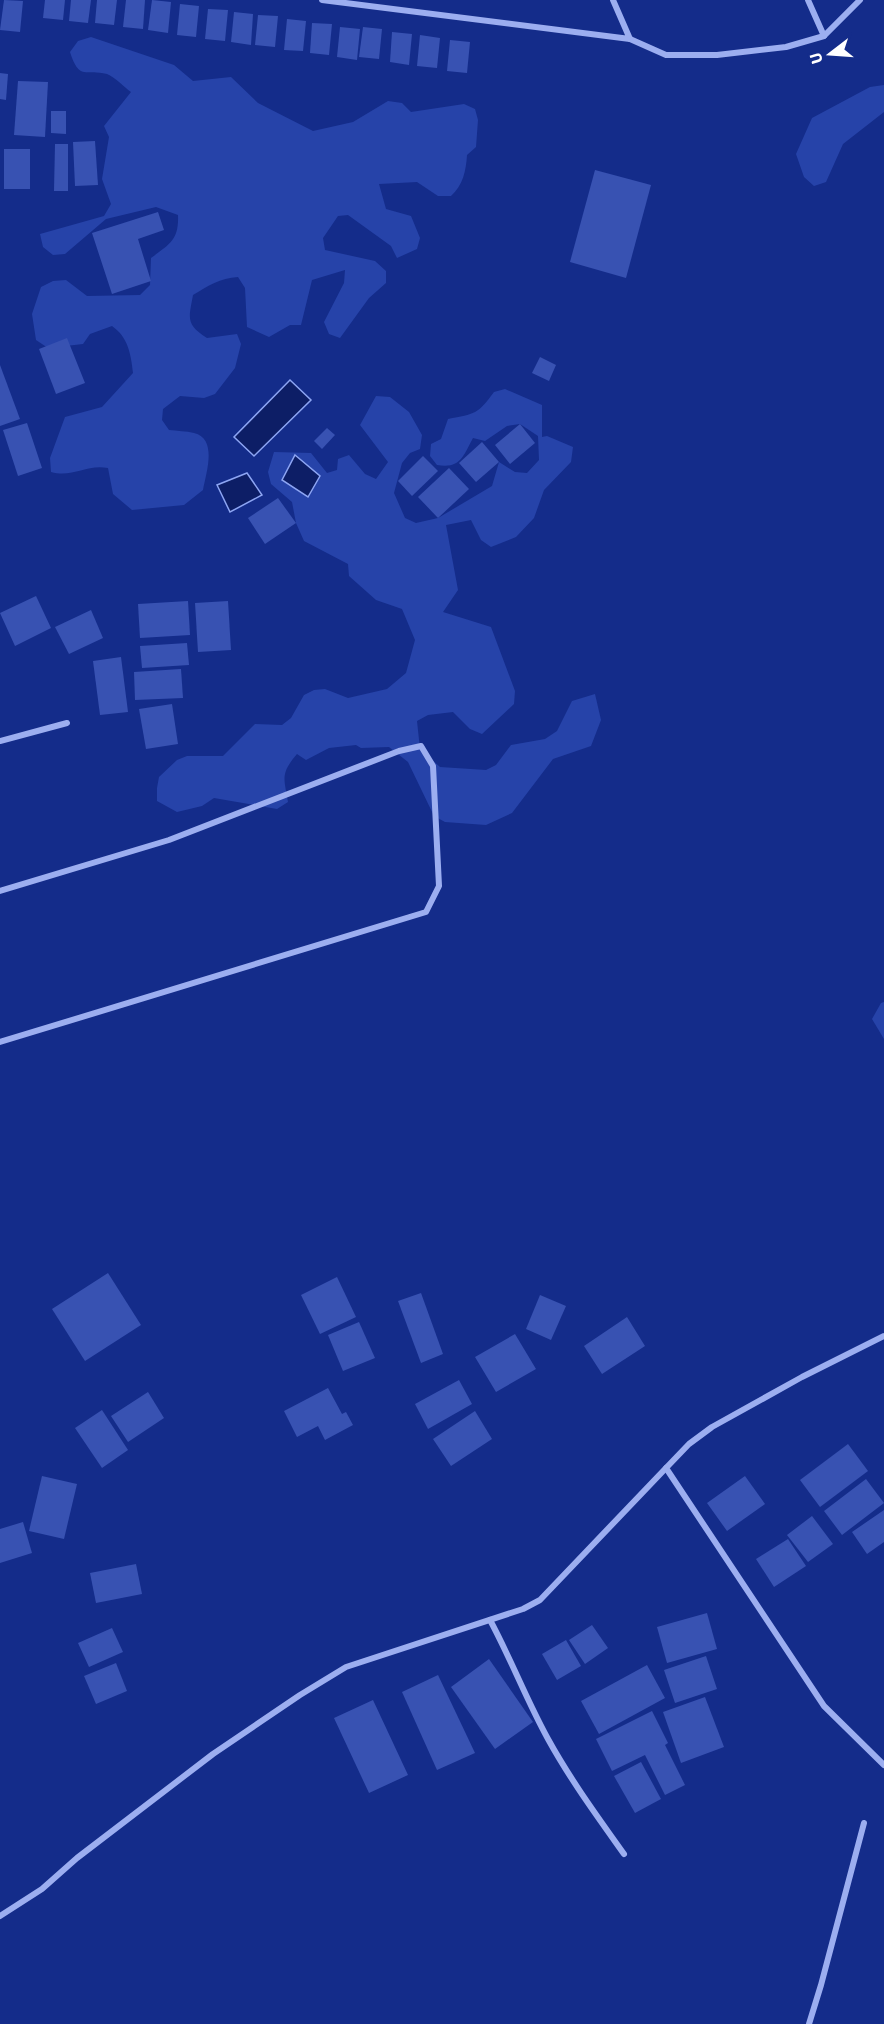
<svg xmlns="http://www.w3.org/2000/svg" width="884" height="2024" font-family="Signika,sans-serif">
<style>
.green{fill:#2643a9}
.water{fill:#0d1e66;stroke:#8da5f3;stroke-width:1.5}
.building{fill:#3852b2}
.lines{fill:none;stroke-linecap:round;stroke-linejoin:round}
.minor{stroke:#9caef0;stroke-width:6}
</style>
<rect width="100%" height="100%" fill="#142c8a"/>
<g class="green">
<path d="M 91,37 L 174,65 L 193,81 L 231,77 L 258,103 L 313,131 L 353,122 L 388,101 L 402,103 L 411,112 L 464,104 L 475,109 L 478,120 L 476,147 L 467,155 C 466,171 463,185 451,196 L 438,196 L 417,182 L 379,184 L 386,209 L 411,216 L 420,238 L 417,249 L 397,258 L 391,246 L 348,215 L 338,216 L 323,238 L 325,250 L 375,261 L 386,271 L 386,283 L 369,298 L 340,338 L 329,334 L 324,322 L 344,283 L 345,270 L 312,280 L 301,325 L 290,325 L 269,337 L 247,327 L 245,288 L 238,277 C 220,278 208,286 193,295 C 189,318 185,324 207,338 L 237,334 L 241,344 L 235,368 L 215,394 L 204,398 L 180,396 L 163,409 L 162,420 L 169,430 C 177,431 186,431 194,433 C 218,439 206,473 203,490 L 184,505 L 132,510 L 113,494 L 108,468 C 86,464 73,478 51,472 L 50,458 L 65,417 L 102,407 L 133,373 C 131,354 128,337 112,326 L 90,334 L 83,344 L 48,348 L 36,340 L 32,314 L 41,287 L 53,281 L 66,280 L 87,296 L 140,295 L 150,285 L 151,258 C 170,244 179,240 178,215 L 156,207 L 106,219 L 65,254 L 53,255 L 43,247 L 40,234 L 104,216 L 111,204 L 102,179 L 109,137 L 104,126 L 131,92 C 124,87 115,77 107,74 C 86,69 79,81 70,52 L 78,41 Z"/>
<path d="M 884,85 L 884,112 L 843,144 L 826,182 L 814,186 L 804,177 L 796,154 L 812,118 L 870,87 Z"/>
<path d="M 505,389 L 542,405 L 542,437 L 547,436 L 573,447 L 571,462 L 544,490 L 534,518 L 516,537 L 491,547 L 481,540 L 471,520 L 446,525 L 458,590 L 443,612 L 491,627 L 515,691 L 514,704 L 482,734 L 470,729 L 453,712 L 428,715 L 417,721 L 420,749 L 440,767 L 486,770 L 496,765 L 511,745 L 545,739 L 557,731 L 572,701 L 595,694 L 601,720 L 591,746 L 553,759 L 512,813 L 486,825 L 445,822 L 434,816 L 408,762 L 389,747 L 361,748 L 356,745 L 329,748 L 306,760 L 297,754 C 280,774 284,778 288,802 L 277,809 L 214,798 L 202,806 L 177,812 L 157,801 L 157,788 L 159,777 L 177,760 L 187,756 L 223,756 L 255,724 L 282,725 L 291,718 L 304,695 L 314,690 L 325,689 L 348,698 L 387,689 L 406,673 L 415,640 L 402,609 L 376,600 L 349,576 L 348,564 L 304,541 L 296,523 L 292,502 L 271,484 L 268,472 L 274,452 L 311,453 L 327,473 L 337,470 L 338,459 L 349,455 L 365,474 L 376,479 L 388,462 L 360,425 L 376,396 L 390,397 L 409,412 L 422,435 L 420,449 L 410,453 L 402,463 L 394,493 L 405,518 L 416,523 L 438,518 L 492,486 L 499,462 L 515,472 L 527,473 L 539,460 L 538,436 L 520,424 L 507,426 L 485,441 L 473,438 C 463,456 461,469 437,465 L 430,456 L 431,444 L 441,439 L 448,419 C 475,414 478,414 494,392 Z"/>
<path d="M 884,1002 L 884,1039 L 872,1019 L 881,1003 Z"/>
</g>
<g class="water">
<path d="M 290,380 L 311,400 L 254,456 L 234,437 Z"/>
<path d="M 295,455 L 320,476 L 308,497 L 282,480 Z"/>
<path d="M 247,473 L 262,495 L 230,512 L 217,485 Z"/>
</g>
<g class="building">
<path d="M 4,0 L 23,1 L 20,32 L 0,30 Z"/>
<path d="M 45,0 L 65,0 L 63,20 L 43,18 Z"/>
<path d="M 71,0 L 91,0 L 88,23 L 69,21 Z"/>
<path d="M 97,0 L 117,0 L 114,25 L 95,23 Z"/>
<path d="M 126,0 L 145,0 L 143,29 L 123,27 Z"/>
<path d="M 152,0 L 171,2 L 168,33 L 148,30 Z"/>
<path d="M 180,4 L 199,6 L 196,37 L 177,35 Z"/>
<path d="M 208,9 L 228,10 L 225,41 L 205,39 Z"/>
<path d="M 234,12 L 253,14 L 251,45 L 231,42 Z"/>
<path d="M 258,15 L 278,16 L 275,47 L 255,45 Z"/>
<path d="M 287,19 L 306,21 L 303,51 L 284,50 Z"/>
<path d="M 312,23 L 332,24 L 329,55 L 310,53 Z"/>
<path d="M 340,27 L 360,29 L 357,60 L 337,57 Z"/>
<path d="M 363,27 L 382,29 L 379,59 L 359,57 Z"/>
<path d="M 392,32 L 412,34 L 409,65 L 390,62 Z"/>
<path d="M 420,35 L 440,38 L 437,68 L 417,66 Z"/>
<path d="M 450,40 L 470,42 L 467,73 L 447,71 Z"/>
<path d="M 0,73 L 8,74 L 6,100 L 0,99 Z"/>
<path d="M 18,81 L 48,82 L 45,137 L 14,135 Z"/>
<path d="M 51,111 L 66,111 L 66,134 L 51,133 Z"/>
<path d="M 95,141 L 98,185 L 75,186 L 73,142 Z"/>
<path d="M 55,144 L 68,144 L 68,191 L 54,191 Z"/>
<rect x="4" y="149" width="26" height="40"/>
<path d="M 595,170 L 651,185 L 626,278 L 570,262 Z"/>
<path d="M 158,212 L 164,230 L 138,239 L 151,281 L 112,294 L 92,233 Z"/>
<path d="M 67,338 L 85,383 L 56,394 L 39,349 Z"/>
<path d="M 540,357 L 556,365 L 549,381 L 532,373 Z"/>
<path d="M 0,365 L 20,419 L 0,426 Z"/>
<path d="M 27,423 L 42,468 L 18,476 L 3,430 Z"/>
<path d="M 520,424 L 535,443 L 510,464 L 495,445 Z"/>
<path d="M 327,428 L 335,435 L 322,449 L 314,441 Z"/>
<path d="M 482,442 L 499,462 L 476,482 L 459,463 Z"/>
<path d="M 423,456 L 438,471 L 412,496 L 398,481 Z"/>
<path d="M 449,468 L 469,489 L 438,518 L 418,497 Z"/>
<path d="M 278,498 L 296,523 L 265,544 L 248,518 Z"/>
<path d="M 36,596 L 51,628 L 15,646 L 0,613 Z"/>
<path d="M 188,601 L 190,635 L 140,638 L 138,604 Z"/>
<path d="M 228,601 L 231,650 L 198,652 L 195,603 Z"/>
<path d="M 91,610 L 103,638 L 69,654 L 55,627 Z"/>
<path d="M 187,643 L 189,665 L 142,668 L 140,646 Z"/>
<path d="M 121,657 L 128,712 L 100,715 L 93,661 Z"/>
<path d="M 181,669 L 183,698 L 135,700 L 134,672 Z"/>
<path d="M 172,704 L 178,744 L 146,749 L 139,709 Z"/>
<path d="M 108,1273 L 141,1325 L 85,1361 L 52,1309 Z"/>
<path d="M 337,1277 L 356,1317 L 320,1334 L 301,1295 Z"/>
<path d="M 421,1293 L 443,1354 L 421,1363 L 398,1301 Z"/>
<path d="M 540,1295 L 566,1306 L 551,1340 L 526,1329 Z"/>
<path d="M 627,1317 L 645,1346 L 602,1374 L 584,1346 Z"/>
<path d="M 359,1322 L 375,1358 L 343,1371 L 328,1335 Z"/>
<path d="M 515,1334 L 536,1369 L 496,1392 L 475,1357 Z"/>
<path d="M 459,1380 L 472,1404 L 428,1429 L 415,1404 Z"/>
<path d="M 328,1388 L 342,1414 L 346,1412 L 353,1425 L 325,1440 L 318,1426 L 297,1437 L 284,1411 Z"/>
<path d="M 148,1392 L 164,1418 L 128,1442 L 111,1416 Z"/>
<path d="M 102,1410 L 128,1450 L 102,1468 L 75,1428 Z"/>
<path d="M 475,1411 L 492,1439 L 451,1466 L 433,1439 Z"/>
<path d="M 848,1444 L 868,1471 L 820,1507 L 800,1480 Z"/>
<path d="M 42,1476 L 77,1484 L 64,1539 L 29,1531 Z"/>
<path d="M 745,1476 L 765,1504 L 727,1531 L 707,1503 Z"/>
<path d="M 866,1479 L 884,1503 L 842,1535 L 824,1511 Z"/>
<path d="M 884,1510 L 884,1542 L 867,1554 L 852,1532 Z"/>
<path d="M 812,1516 L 833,1544 L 808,1562 L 787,1535 Z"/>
<path d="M 23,1522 L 32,1553 L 0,1563 L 0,1529 Z"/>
<path d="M 788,1539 L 806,1566 L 774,1587 L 756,1559 Z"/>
<path d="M 136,1564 L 142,1594 L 96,1603 L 90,1573 Z"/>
<path d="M 707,1613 L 717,1649 L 667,1663 L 657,1627 Z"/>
<path d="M 592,1625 L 608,1648 L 585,1664 L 569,1640 Z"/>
<path d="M 112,1628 L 123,1652 L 89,1667 L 78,1643 Z"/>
<path d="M 566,1640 L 581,1666 L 557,1680 L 542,1654 Z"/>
<path d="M 706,1656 L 717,1689 L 675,1703 L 664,1670 Z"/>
<path d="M 489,1659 L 533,1722 L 495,1749 L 451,1687 Z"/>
<path d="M 116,1663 L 127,1691 L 96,1704 L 84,1676 Z"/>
<path d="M 647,1665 L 665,1698 L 599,1734 L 581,1701 Z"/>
<path d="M 438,1675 L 475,1753 L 437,1770 L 402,1692 Z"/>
<path d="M 705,1697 L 724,1747 L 681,1763 L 663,1712 Z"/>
<path d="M 373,1700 L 408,1775 L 369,1793 L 334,1718 Z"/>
<path d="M 652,1711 L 668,1743 L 665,1745 L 685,1785 L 665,1795 L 645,1755 L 612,1771 L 596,1739 Z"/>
<path d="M 641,1762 L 661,1799 L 635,1813 L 614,1776 Z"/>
</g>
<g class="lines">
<g class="minor">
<path d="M 322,0 L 630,39 L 613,0"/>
<path d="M 808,0 L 824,36"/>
<path d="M 630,39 L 666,55 L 717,55 L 786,47 L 824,36 L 860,0"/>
<path d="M 0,741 L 67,723"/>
<path d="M 0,891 L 169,840 L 399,751 L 421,746 L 433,766 L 439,886 L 426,912 L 0,1042"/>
<path d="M 884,1336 L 802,1377 L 712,1427 L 689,1444 L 666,1468 L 824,1706 L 884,1765"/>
<path d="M 490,1620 C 511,1659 527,1701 548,1739 C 570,1779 597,1816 624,1854"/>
<path d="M 0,1916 L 42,1889 L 77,1858 L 213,1754 L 300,1695 L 346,1667 L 523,1609 L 540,1600 L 666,1468"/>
<path d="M 809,2024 L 821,1985 L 864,1823"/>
</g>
</g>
<g transform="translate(830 54) rotate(253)" stroke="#142c8a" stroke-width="4.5" paint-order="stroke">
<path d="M0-4.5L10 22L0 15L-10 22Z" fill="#ffffff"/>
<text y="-9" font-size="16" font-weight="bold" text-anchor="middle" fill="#ffffff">U</text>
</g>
</svg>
